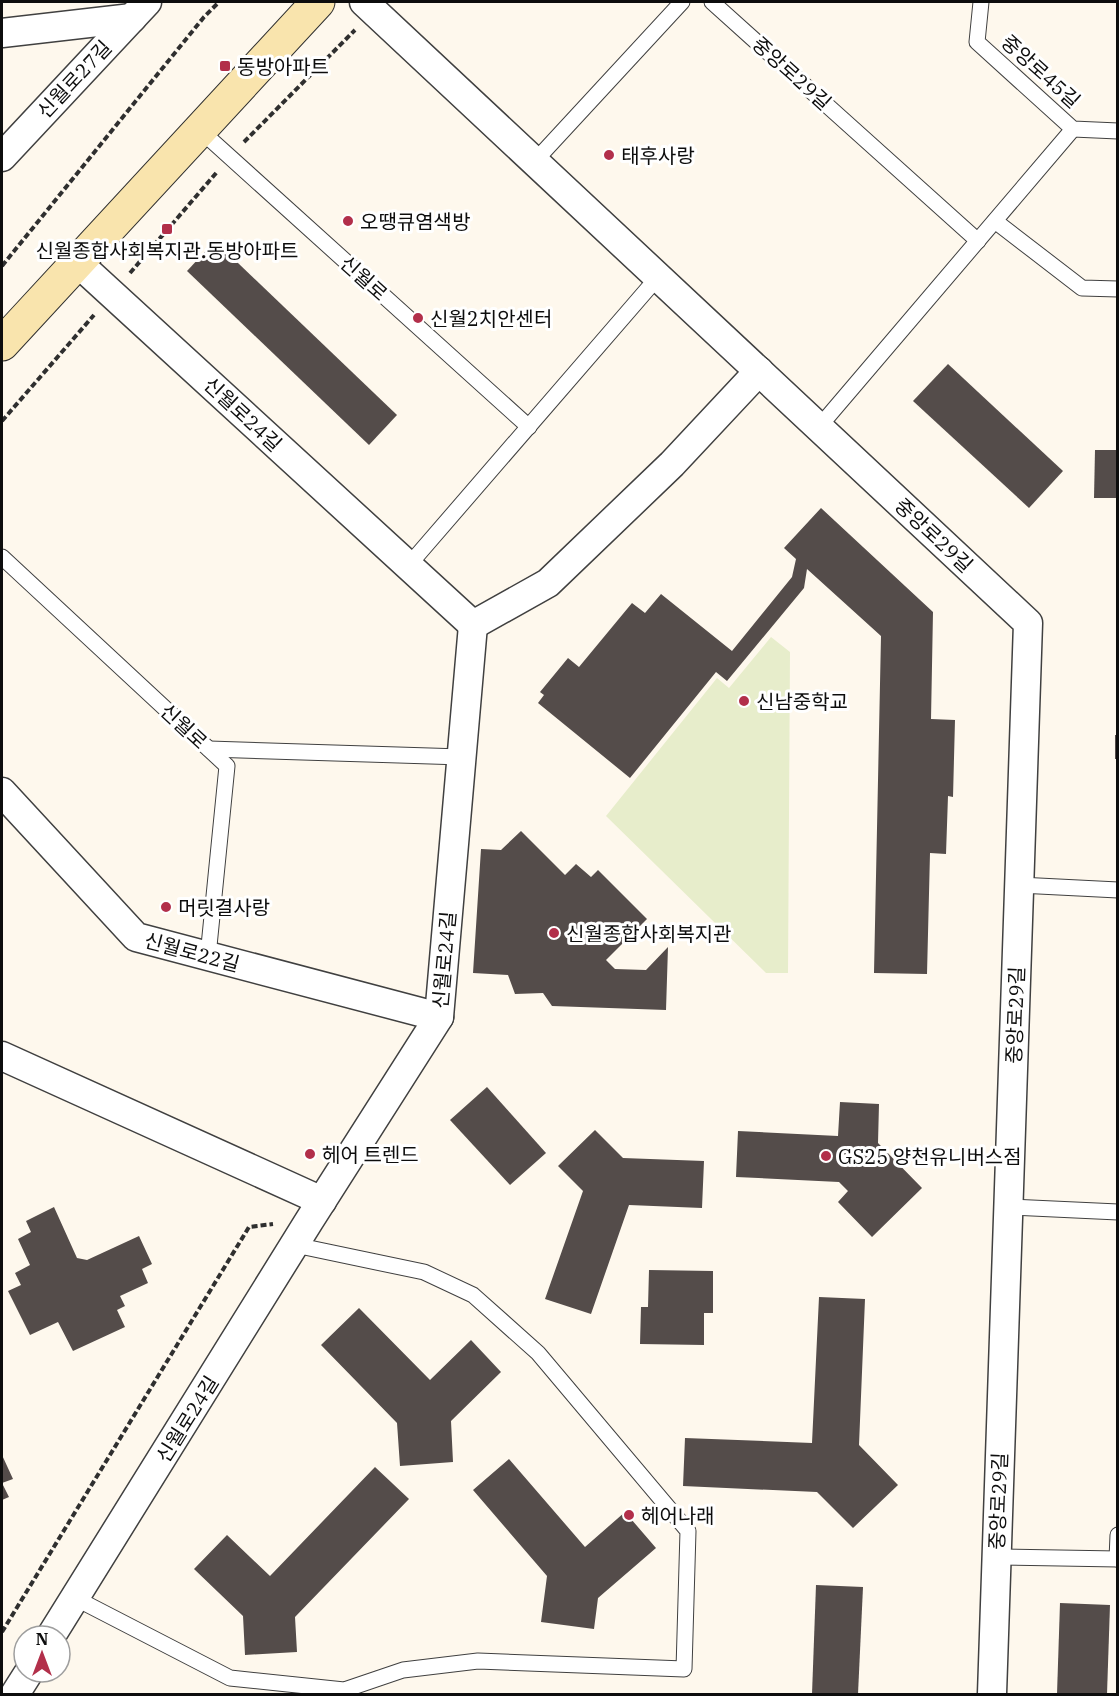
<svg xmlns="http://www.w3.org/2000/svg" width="1119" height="1696" font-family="'IBM Plex Serif','Noto Sans KR',serif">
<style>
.pitch{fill:#e7edcb}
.building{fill:#544c4a}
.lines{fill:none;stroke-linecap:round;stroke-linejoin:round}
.service-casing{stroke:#404040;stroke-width:17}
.minor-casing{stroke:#404040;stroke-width:31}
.secondary-casing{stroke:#2f2f2f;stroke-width:35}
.path{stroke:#2f2f2f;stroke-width:4;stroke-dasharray:6 3;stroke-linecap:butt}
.service{stroke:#fff;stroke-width:15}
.minor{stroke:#fff;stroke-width:28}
.secondary{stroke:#f9e4ad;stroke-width:33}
.poi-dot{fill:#b22f4a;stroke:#fff;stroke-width:2}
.labels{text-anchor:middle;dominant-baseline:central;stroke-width:6;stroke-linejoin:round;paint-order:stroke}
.poi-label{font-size:20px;fill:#0d0d0d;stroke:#fff;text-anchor:start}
.street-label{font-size:20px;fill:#0d0d0d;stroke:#fff}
</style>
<rect width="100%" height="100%" fill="#fef8ed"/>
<path class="pitch" d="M 771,637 L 790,652 L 788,973 L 766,973 L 606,816 L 717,678 L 729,688 Z"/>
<g class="building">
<path d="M 215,241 L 397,415 L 369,445 L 187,271 Z"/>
<path d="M 948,364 L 1063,471 L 1029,508 L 913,401 Z"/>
<path d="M 1095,450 L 1118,450 L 1118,498 L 1094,498 Z"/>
<path d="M 821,508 L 933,612 L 931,719 L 955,720 L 953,797 L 948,796 L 946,854 L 930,853 L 927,974 L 874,973 L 881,636 L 807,569 L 804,588 L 727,681 L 716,672 L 630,778 L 538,703 L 544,695 L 540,692 L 568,658 L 579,667 L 632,603 L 645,613 L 661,594 L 732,651 L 792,577 L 796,559 L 784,548 Z"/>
<rect x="1115" y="735" width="3" height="24"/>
<path d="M 521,831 L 565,875 L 576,864 L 591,877 L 598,870 L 647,919 L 606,960 L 615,969 L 646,970 L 668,947 L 666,1010 L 552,1006 L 543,993 L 515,994 L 508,975 L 473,973 L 481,849 L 501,850 Z"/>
<path d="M 487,1087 L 546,1153 L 510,1185 L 450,1120 Z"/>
<path d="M 840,1102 L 879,1104 L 878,1143 L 922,1188 L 872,1237 L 838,1202 L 848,1191 L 839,1182 L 736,1177 L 738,1131 L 838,1136 Z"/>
<path d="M 595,1130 L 623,1158 L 704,1161 L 702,1208 L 629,1205 L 591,1314 L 545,1299 L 583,1191 L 558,1166 Z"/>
<path d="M 54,1207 L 77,1258 L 87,1260 L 139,1236 L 152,1264 L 142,1269 L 148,1283 L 120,1296 L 125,1306 L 117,1310 L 125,1327 L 73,1351 L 58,1322 L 30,1335 L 8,1291 L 21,1285 L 15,1273 L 30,1265 L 18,1239 L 31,1232 L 26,1221 Z"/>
<path d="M 649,1270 L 713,1271 L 713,1313 L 704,1313 L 704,1345 L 640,1344 L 641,1307 L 648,1307 Z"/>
<path d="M 819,1297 L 865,1299 L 859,1445 L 898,1485 L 853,1528 L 817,1492 L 683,1486 L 685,1438 L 812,1443 Z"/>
<path d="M 359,1308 L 430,1380 L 471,1340 L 501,1372 L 451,1421 L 453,1462 L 400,1466 L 397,1423 L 321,1345 Z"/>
<path d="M 2,1455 L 13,1479 L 2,1483 L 9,1497 L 2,1500 Z"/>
<path d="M 509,1459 L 585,1547 L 625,1512 L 656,1548 L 598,1598 L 594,1629 L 541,1622 L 547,1576 L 473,1490 Z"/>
<path d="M 375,1467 L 409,1499 L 295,1617 L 297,1652 L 245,1655 L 243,1616 L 194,1569 L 227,1535 L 270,1576 Z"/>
<path d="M 816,1585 L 863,1587 L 858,1694 L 812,1694 Z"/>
<path d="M 1060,1603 L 1110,1605 L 1107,1694 L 1057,1694 Z"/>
</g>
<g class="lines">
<g class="service-casing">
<g id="service">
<path d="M 712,2 L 978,241"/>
<path d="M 981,2 L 977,42 L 1073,129 L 1118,131"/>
<path d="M 200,130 L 529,427"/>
<path d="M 535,161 L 682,2"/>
<path d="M 995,221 L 1082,288 L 1118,289"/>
<path d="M 819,427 L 1073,129"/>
<path d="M 2,557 L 227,766 L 208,956"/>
<path d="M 408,566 L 658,277"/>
<path d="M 209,749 L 462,757"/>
<path d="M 1019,885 L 1118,890"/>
<path d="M 1008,1207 L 1118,1212"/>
<path d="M 996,1557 L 1118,1559"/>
<path d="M 1117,1559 L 1118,1535"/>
<path d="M 75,1598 L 230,1678 L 344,1690 L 403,1670 L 478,1661 L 684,1669 L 688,1531 L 538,1353 L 473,1295 L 424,1272 L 295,1245"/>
</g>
</g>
<g class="minor-casing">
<g id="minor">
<path d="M 364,2 L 1028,623 L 992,1694"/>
<path d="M 2,33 L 132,18"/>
<path d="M 2,157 L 147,2"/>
<path d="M 77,262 L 473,625"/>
<path d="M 473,625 L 548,583 L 672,464 L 759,371"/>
<path d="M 2,792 L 136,937 L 439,1017"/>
<path d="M 2,1056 L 322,1201"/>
<path d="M 51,1636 L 309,1221 L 439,1017 L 473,625"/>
<path d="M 15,1694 L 29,1672"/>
</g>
</g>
<g class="secondary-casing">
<path id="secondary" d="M 2,344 L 318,2"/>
</g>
<g class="path">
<path d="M 244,142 L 355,30"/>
<path d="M 2,266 L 204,17 L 219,2"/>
<path d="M 130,273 L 217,172"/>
<path d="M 2,421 L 94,315"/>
<path d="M 2,1632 L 249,1227 L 273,1224"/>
</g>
<use href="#service" class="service"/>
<use href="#minor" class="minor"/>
<use href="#secondary" class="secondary"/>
</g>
<g class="poi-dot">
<rect x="219" y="60" width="12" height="12" rx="3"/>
<circle cx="609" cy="155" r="6"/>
<circle cx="348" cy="221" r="6"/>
<rect x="161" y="223" width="12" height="12" rx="3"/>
<circle cx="418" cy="318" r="6"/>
<circle cx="744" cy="701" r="6"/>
<circle cx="166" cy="907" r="6"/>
<circle cx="554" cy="933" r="6"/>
<circle cx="310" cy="1154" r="6"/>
<circle cx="826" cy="1156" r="6"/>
<circle cx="629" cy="1515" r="6"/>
</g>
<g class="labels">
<g class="poi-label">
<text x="237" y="66">동방아파트</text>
<text x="621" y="155">태후사랑</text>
<text x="360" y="221">오땡큐염색방</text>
<text x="167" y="250" text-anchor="middle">신월종합사회복지관.동방아파트</text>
<text x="430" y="318">신월2치안센터</text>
<text x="756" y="701">신남중학교</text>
<text x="178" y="907">머릿결사랑</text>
<text x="566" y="933">신월종합사회복지관</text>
<text x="322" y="1154">헤어 트렌드</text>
<text x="838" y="1156">GS25 양천유니버스점</text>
<text x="641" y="1515">헤어나래</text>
</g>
<g class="street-label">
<text transform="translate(1041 71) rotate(42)">중앙로45길</text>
<text transform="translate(792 73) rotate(42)">중앙로29길</text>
<text transform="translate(74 79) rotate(-47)">신월로27길</text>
<text transform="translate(364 278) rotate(42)">신월로</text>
<text transform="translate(243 414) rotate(43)">신월로24길</text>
<text transform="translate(934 535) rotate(43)">중앙로29길</text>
<text transform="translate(184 726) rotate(43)">신월로</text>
<text transform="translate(192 952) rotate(15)">신월로22길</text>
<text transform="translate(444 960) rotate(-85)">신월로24길</text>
<text transform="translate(1015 1015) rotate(-88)">중앙로29길</text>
<text transform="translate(187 1419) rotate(-58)">신월로24길</text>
<text transform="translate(998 1501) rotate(-88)">중앙로29길</text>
</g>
</g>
<rect width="1119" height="1696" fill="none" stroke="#0d0d0d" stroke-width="6"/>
<g transform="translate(42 1654)"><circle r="28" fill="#ffffff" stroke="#9e9e9e" stroke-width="1.5"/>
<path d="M0-4.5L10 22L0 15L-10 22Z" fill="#b22f4a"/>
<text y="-9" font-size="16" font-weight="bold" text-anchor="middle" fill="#0d0d0d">N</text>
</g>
</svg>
